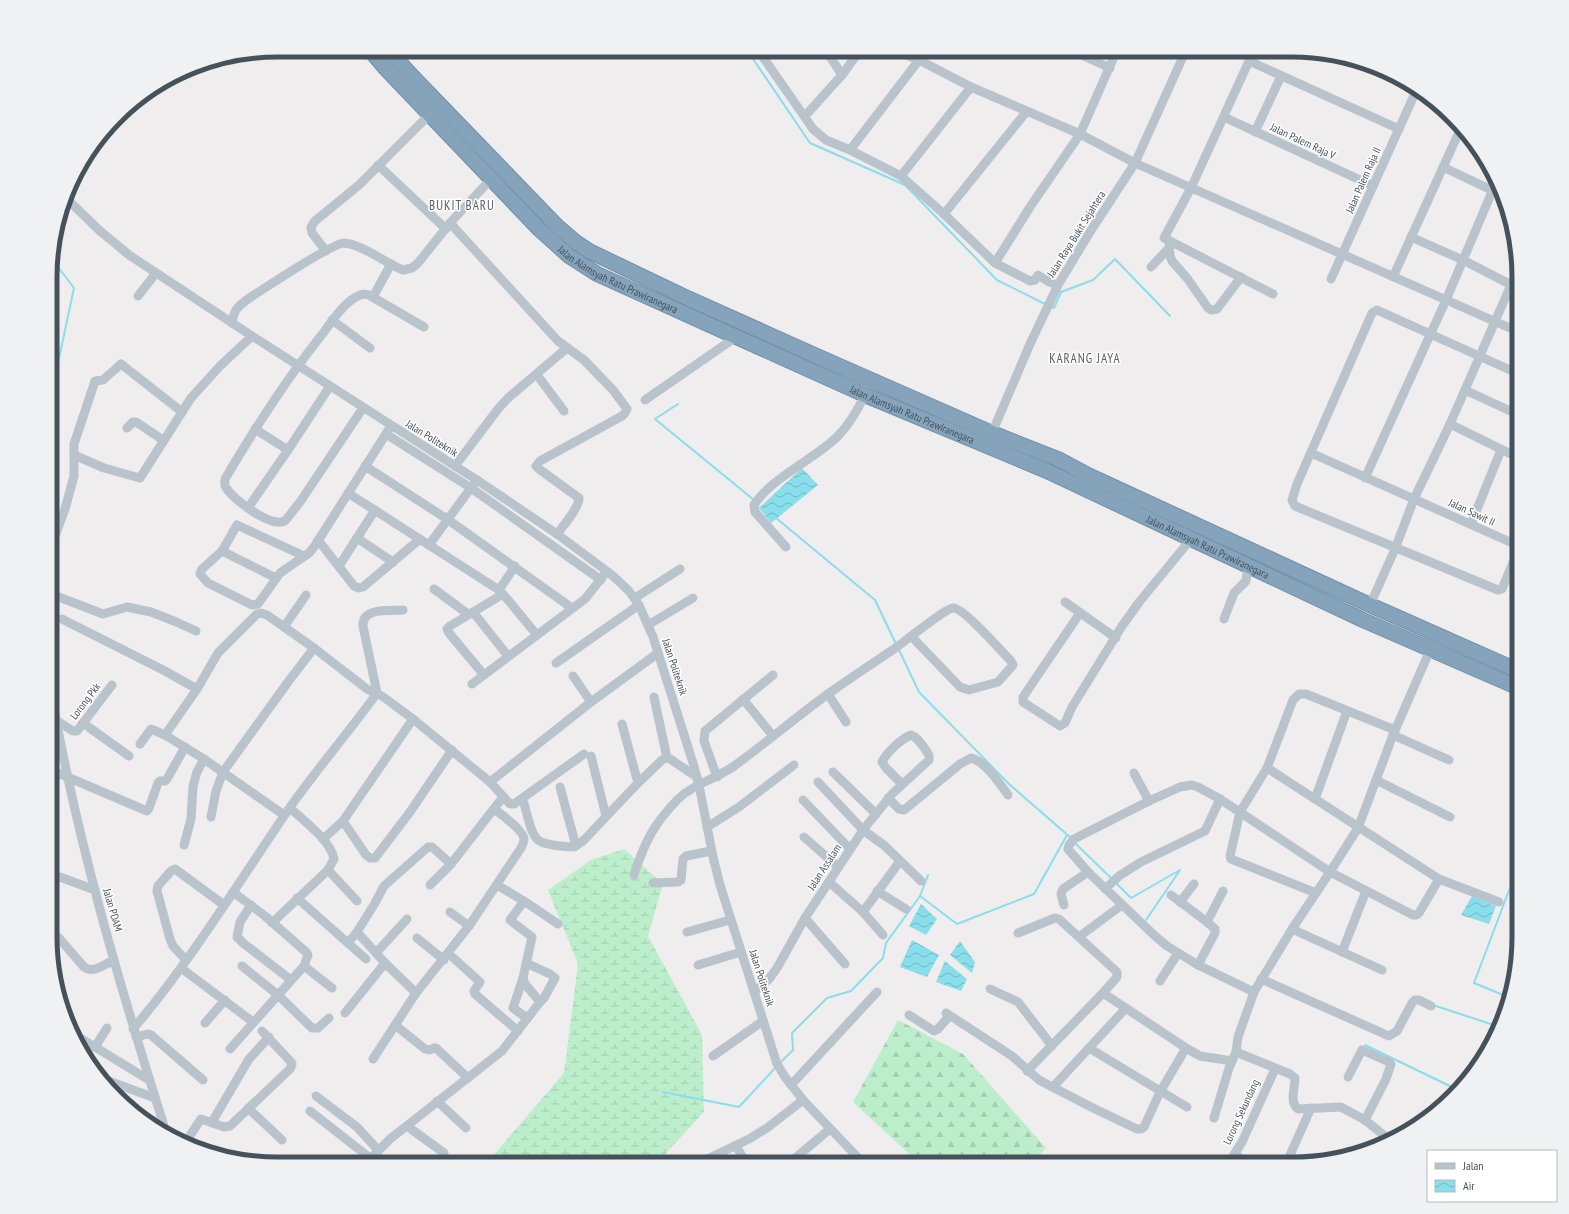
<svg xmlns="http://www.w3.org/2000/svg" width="1569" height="1214" font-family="'PT Sans Narrow',sans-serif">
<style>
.forest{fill:url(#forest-firs)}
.wetland{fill:url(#wetland-marsh)}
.water{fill:url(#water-waves)}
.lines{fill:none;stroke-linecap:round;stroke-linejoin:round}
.stream{stroke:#89deeb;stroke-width:2}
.highway-casing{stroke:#718fa8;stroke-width:16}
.minor{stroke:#b9c3cb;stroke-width:9}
.highway{stroke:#85a4bc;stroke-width:14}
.labels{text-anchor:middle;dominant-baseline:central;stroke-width:3;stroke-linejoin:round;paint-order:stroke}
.street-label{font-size:11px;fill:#46525b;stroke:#fff}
.quarter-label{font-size:13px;letter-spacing:1px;fill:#5a5f62;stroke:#fff}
.rim{fill:none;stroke:#46525b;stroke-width:5}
</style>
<defs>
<pattern id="forest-firs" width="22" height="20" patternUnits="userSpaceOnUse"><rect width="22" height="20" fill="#bceecb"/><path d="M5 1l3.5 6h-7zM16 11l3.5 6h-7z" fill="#a3ceb1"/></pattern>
<pattern id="wetland-marsh" width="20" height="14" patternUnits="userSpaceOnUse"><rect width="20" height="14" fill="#bceecb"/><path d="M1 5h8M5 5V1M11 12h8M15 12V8" fill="none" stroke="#a3ceb1"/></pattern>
<pattern id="water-waves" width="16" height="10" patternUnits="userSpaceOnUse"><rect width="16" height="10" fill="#89deeb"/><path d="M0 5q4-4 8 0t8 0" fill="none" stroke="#72b7c1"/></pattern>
</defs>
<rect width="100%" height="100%" fill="#f0edee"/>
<path class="forest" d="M 898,1020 L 963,1054 L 1046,1148 L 1031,1164 L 920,1164 L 853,1102 Z"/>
<path class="wetland" d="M 624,849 L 663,884 L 648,936 L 702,1035 L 704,1112 L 656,1164 L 486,1164 L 564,1073 L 578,964 L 548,890 L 591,860 Z"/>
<g class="water">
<path d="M 802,468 L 818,485 L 771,523 L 759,508 Z"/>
<path d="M 1472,896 L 1496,906 L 1489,924 L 1461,915 Z"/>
<path d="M 921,904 L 937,919 L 926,935 L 909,926 Z"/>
<path d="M 912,940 L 939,955 L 927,977 L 900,967 Z"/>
<path d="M 960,941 L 975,962 L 972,973 L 950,955 Z"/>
<path d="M 945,961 L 967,979 L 961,991 L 936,982 Z"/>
</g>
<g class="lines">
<g class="stream">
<path d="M 747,50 L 810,143 L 905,185 L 997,280 L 1045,304"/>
<path d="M 1051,307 L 1054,308 L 1061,292 L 1093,280 L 1115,259 L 1170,316"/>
<path d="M 52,391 L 74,288 L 52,259"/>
<path d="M 678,404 L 655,419 L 754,500"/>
<path d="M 776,518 L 875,600 L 896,644"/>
<path d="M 899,650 L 919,692 L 1009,784 L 1071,838"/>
<path d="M 1075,843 L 1112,879"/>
<path d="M 1115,882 L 1131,898 L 1180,870 L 1146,920"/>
<path d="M 920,896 L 957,924 L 1034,894 L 1067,835"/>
<path d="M 1508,997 L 1474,983 L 1519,864"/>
<path d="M 1436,1006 L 1500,1027"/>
<path d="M 1365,1045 L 1458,1090"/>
<path d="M 779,1064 L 793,1050 L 792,1033 L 827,998 L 851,991 L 883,958 L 886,943 L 920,896 L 928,875"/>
<path d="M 663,1092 L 739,1107 L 776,1067"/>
</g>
<g class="highway-casing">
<g id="highway">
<path id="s1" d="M 370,50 L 386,69 L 538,228 L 569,256 L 597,274 L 865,395 L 1047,471 L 1363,620 L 1519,688"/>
<path d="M 388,50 L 413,77 L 557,226 L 577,243 L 589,251 L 683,296 L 819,357 L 992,433 L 1060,460 L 1088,475 L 1370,605 L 1519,671"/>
</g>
</g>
<g class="minor">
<path d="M 758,50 L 813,129 L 826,140 L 850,150 L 901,176 L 944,214 L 995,263 L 1030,281 L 1035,280 L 1038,275 L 1049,282 L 1058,285"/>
<path d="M 826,50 L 842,75"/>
<path d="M 894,50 L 919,60 L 971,87 L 1080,134 L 1135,163 L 1519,332"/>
<path d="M 1071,50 L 1110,68"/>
<path d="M 1254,50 L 1191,188 L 1164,238 L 1273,294"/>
<path d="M 1249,61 L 1399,129"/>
<path d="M 805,116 L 842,75 L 860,50"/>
<path d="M 1224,117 L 1373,186"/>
<path d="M 1255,132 L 1281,76"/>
<path d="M 850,150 L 919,60 L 924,50"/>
<path d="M 378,165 L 446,229"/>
<path d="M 1443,167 L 1502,195"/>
<path d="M 901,176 L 971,87"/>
<path d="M 68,200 L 99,230 L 129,255 L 252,336 L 477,480 L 557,534 L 612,575 L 629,591 L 639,605 L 653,637 L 693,763 L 699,785 L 713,857 L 720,885 L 777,1064 L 785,1077 L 803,1100 L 864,1164"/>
<path d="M 944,214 L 1027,111"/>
<path d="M 450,223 L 558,341 L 584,360 L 613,390 L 627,409 L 625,413 L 622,416 L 540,461 L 536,466 L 539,469 L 579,498 C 579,508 563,526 557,534"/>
<path d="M 1411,237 L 1463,260 L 1519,289"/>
<path d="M 1169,240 L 1170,256 L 1172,261 L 1187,278 L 1208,308 L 1211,310 L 1217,309 L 1241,277"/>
<path d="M 326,251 L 312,233 L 311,227 L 315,221 L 359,185 L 429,115"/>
<path d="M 995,263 L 1030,207 L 1080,134 L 1117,50"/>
<path d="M 1151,267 L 1169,248"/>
<path d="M 1393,277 L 1460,130"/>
<path d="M 1331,279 L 1416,91"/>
<path d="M 138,296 L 156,273"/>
<path d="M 373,297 L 391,264"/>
<path d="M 332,320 L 370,348"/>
<path d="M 232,323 C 234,310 237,307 248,299 C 262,290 332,243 344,243 C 361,244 386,263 403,270 L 412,268 L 418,263 L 450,223 L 492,178"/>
<path d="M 537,375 L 564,411"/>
<path d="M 1465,390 L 1519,415"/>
<path d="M 645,400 L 736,337"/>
<path d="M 363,408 L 300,502 L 285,521 C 270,528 235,500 226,488 C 224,485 225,482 225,479 C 255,428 287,378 324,332 C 333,320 345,301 360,295 C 363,294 366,294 369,295 L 424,327"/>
<path d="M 1450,424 L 1519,458"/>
<path d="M 127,428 L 133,422 L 136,422 L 163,440"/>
<path d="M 255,429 L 288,450"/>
<path d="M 992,433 L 1030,344 L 1058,285 L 1090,232 L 1135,163 L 1186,50"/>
<path d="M 386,434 L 471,488 L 601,580"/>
<path d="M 1311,453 L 1519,546"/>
<path d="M 74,455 L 104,468 L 140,478 L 191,398 L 220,366 L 252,336"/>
<path d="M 365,466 L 447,519 L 572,608"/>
<path d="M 455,466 L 498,409 L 508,398 L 567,348"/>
<path d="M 1365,478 L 1446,300 L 1497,180"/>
<path d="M 348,493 L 499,590 L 509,601 L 536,634"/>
<path d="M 248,508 L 288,450 L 330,386"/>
<path d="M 1471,524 L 1501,450"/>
<path d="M 357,538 L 393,562"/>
<path d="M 318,540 L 354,586 L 359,588 L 363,587 L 420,539"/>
<path d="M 429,545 L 473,485"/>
<path d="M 51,547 L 65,509 L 74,476 L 74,444 L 95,381 L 103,380 L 121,364 L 182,412"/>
<path d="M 786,547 L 755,512 L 754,505 C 771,478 815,459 838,436 C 849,425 858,409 865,395"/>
<path d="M 1519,548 L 1502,589 L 1498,590 L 1295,506 L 1292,500 L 1297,484 L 1372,313 L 1377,310 L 1519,374"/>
<path d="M 222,551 L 276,578"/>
<path d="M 304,556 L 237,525 L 222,551 L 202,569 L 200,574 L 208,583 L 252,605 L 258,604 L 280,573 L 309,553 L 314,547 L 391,426"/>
<path d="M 339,566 L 375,510"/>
<path d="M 434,589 L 468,614"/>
<path d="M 499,590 L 515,566"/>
<path d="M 51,594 L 103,614 L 127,607 L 151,612 L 174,621 L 196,631"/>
<path d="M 635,598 L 680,569"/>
<path d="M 1065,602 L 1116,638"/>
<path d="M 1370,605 L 1395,549 L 1414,499 L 1450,424 L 1518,269"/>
<path d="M 473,612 L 508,656"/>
<path d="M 1080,613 L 1023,697 L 1023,702 L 1060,726 L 1065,723 L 1072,707 L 1122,626 L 1140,601 L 1191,539"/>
<path d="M 62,619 L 165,671 L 197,689"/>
<path d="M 1224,619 L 1234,593 L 1246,581 L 1247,573 L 1246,565"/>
<path d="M 648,625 L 693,598"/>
<path d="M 284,627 L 306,595"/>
<path d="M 556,663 L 639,605"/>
<path d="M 484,675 L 449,633 L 447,629 L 450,626 L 503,594"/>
<path d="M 573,676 L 591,702"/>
<path d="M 472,684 L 585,599 L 604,575"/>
<path d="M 51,692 C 77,841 120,987 166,1132"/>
<path d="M 828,694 L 846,722"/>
<path d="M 654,697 L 667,758"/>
<path d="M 743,699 L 773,736"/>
<path d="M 54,719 L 73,731 L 77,731 L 112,685"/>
<path d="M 83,723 L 129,756"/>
<path d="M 622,724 L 638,783"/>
<path d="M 1393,735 L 1449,760"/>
<path d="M 140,744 L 151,729 L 165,735"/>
<path d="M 591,756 L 606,816"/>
<path d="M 1267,768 L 1439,879 L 1499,902"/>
<path d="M 51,770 L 147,811 L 149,808 L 158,783 L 160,781 L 165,781 L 167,779 L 185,747"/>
<path d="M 833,772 L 876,814"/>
<path d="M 1134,773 L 1149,801"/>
<path d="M 717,777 L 704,741 L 705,731 L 773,675"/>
<path d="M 1376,780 L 1450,817"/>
<path d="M 490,782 L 591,702 L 658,653"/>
<path d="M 818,782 L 863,830 L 885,846 L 921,881"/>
<path d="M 560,787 L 576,846"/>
<path d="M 888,798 L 899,809 L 904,810 L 960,764 L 971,758 C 985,761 1000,784 1008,795"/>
<path d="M 1315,799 L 1347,711"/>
<path d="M 803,800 L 850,849"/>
<path d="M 524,803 C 527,813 530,832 537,839 C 542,845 566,847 574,847 L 584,840 L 638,783 L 663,759 L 667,758 L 670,759 L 697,777"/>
<path d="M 284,815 L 204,759 L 165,735 L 197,689 L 218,653 L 257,614 L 261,613 L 267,615 L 314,648"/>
<path d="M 211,817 L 216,791 L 223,772 L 288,682 L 314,648 L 367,689 L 382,696 L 413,719 L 490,782 L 510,804 L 514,804 L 584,754"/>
<path d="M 343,821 L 366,855 L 370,858 L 375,858 L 410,812 L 452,750"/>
<path d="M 707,827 L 739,807 L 794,765"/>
<path d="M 804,837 L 838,867"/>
<path d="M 323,839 L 343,821 L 413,719"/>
<path d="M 184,845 L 191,819 L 193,786 L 197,772 L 204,759"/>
<path d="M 328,870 L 357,901"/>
<path d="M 634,875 C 644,843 654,824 677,800 C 693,784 716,779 734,766 C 766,743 796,717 828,694 C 849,679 870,665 891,651 C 902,644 944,609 953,608 C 963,607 1002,652 1011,661 L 1013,665 L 998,682 L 969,690 L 960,687 L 912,637"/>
<path d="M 829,882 L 863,912 L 883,935"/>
<path d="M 653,883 L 678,882 L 681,880 L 683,859 L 686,856 L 711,851"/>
<path d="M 430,885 L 451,864 L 503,797"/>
<path d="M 497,885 L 527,903 L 558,924"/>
<path d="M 51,887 L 56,879 L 60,877 L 95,890"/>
<path d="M 1105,889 L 1119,876 L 1141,862 L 1205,831 L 1220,799"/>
<path d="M 877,891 L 906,909"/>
<path d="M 1316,893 L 1231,859 L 1230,856 L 1240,812 L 1267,768 L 1293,700 L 1299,694 L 1306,694 L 1395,730"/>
<path d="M 1171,895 L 1207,922"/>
<path d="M 297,898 L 366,959"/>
<path d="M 1180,902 L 1194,884"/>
<path d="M 251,905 L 240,922 L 237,937 L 243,943 L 291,980"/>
<path d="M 1064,905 L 1061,894 L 1063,889 L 1088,872"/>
<path d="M 450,912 L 469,926"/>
<path d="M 863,912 L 900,861"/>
<path d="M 805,918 L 845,964"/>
<path d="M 272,923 L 328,870 L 334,859 C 331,841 303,820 290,808"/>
<path d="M 1292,929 L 1382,970"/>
<path d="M 357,932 L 385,963 L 416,993"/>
<path d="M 687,932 L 730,920"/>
<path d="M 1018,933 L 1055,918 L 1059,919 L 1117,972 L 1117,977 L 1103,993"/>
<path d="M 1080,936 L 1122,905"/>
<path d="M 58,937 L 84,967 C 93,974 105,964 114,960"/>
<path d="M 417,938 L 444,960"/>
<path d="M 348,943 L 357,932 L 375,903 L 384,886 L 428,847 L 432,847 L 451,864"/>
<path d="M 1342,952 L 1366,891"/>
<path d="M 376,953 L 407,919"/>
<path d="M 448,953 L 480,982 L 474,991 L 475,994 L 518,1031"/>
<path d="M 186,960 L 173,946 L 170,939 L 157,891 L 158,886 L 171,871 L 175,869 L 224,905"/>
<path d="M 526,963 L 550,974 L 555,978 L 544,998 L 540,1002"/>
<path d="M 698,965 L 741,952"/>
<path d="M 1198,965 L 1215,933 L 1215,929 L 1207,922 L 1223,891"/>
<path d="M 242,966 L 278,995 L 312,1028 L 318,1028 L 329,1018"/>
<path d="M 304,966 L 332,988"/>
<path d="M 181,968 L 253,1022"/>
<path d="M 523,978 L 513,1008 L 527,1018"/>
<path d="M 1261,979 L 1389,1036 L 1397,1031 L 1412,1003 L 1415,1000 L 1419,1000 L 1431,1006"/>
<path d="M 1160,981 L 1178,953"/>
<path d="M 990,989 L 1018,1002 L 1052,1046"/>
<path d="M 754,992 L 769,979 L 777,968 L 805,918 L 863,830 L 892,794 L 929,760 L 929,755 C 924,748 919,738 911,735 C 901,739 887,752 882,762 L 886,768 L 902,784"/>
<path d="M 1254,992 L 1198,965 L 1167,946 L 1155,936 L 1088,872 L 1068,849 L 1069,845 L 1074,839 L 1149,801 L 1180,787 L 1192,785 L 1198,787 L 1220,799 L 1330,872 L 1413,915 L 1416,915 L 1419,913 L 1439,879"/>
<path d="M 345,1013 L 385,963"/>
<path d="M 946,1013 L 1012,1056 L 1039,1080 L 1091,1107 L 1137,1129 L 1141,1129 L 1144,1127 L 1160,1092 L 1186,1048"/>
<path d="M 909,1015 L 934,1031 L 938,1029 L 949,1016"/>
<path d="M 205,1023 L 225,1000"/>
<path d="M 395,1025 L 425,1049 L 429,1050 L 434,1048 L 436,1048 L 468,1078"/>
<path d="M 133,1029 C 190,962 235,888 284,816 C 313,773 347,735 377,693 L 363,626 C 362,607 390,611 403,610"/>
<path d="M 72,1033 L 149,1080"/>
<path d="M 136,1037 L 148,1034 L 151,1035 L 203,1080"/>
<path d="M 95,1047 L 107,1028"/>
<path d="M 1089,1048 L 1187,1107"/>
<path d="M 230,1049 L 304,966 L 308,955 L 306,952 L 265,916 L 233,892"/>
<path d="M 1236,1052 L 1238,1037 L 1254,992 L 1292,929 L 1330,872 L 1358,828 L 1393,735 L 1430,650"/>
<path d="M 713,1056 L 763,1021"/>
<path d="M 373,1059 L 416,993 L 469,926 L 521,848 C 522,846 524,842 524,839 C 524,831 501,814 494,809"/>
<path d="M 1027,1071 L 1103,993 L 1186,1048 L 1200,1056 L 1232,1061"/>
<path d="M 1348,1077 L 1362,1050 L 1389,1062 L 1391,1064 L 1386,1079 L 1365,1120"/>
<path d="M 106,1080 L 155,1098"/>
<path d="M 791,1085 L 877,992"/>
<path d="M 1053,1087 L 1126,1008"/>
<path d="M 316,1096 L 357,1127 L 378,1150"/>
<path d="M 437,1101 L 466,1128"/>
<path d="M 248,1108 L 282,1140"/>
<path d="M 310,1111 L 370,1158"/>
<path d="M 1214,1118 L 1229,1068 L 1236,1052 L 1290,1074 L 1295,1078 C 1295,1088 1289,1102 1298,1109 L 1341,1107 L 1365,1120 L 1391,1141"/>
<path d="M 212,1122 L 249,1059 L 269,1037"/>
<path d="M 407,1126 L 444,1153 L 443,1157 L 438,1164"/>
<path d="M 185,1143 L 201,1119 L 224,1127 L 230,1126 L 290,1069 L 292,1064 L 291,1062 L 262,1031"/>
<path d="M 736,1146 L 747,1164"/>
<path d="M 1235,1154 L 1247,1164"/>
<path d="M 365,1164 L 390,1139 L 502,1051 L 540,1002 L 525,984 L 523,978 L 532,937 L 510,920 L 524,901"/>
<path d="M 697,1164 L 749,1139 L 767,1128 L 803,1100"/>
<path d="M 788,1164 L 830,1129"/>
<path d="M 1228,1164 L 1242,1142 L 1275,1069"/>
<path d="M 1286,1164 L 1311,1108"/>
</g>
<use href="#highway" class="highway"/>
</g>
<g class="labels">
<g class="street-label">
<text transform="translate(1303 141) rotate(25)">Jalan Palem Raja V</text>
<text transform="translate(1363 180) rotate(-66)">Jalan Palem Raja II</text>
<text transform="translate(1076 234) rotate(-58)">Jalan Raya Bukit Sejahtera</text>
<text stroke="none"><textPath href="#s1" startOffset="341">Jalan Alamsyah Ratu Prawiranegara</textPath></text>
<text stroke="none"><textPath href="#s1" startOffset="665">Jalan Alamsyah Ratu Prawiranegara</textPath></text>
<text transform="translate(432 438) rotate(32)">Jalan Politeknik</text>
<text transform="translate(1472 512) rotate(25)">Jalan Sawit II</text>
<text stroke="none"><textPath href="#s1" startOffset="989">Jalan Alamsyah Ratu Prawiranegara</textPath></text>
<text transform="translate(675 667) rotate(72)">Jalan Politeknik</text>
<text transform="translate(85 701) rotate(-53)">Lorong Pkk</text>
<text transform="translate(824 867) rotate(-57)">Jalan Assalam</text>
<text transform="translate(113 910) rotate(74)">Jalan PDAM</text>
<text transform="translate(762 978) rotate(72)">Jalan Politeknik</text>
<text transform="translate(1241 1112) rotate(-65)">Lorong Sekundang</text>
</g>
<g class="quarter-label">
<text x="462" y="205">BUKIT BARU</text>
<text x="1085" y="358">KARANG JAYA</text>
</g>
</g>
<path d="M0 0H1569V1214H0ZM277 57H1292A220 220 0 0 1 1512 277V937A220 220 0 0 1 1292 1157H277A220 220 0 0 1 57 937V277A220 220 0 0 1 277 57Z" fill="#f0f1f2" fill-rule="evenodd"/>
<path class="rim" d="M277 57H1292A220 220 0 0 1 1512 277V937A220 220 0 0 1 1292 1157H277A220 220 0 0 1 57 937V277A220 220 0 0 1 277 57Z"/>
<rect x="1427" y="1150" width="130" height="52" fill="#ffffff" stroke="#b5babd"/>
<rect x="1435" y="1163" width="20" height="6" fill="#b9c3cb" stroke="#b5babd"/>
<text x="1463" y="1170" font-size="12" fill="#46525b">Jalan</text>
<rect x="1435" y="1180" width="20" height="12" fill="url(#water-waves)" stroke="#b5babd"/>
<text x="1463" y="1190" font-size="12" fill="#46525b">Air</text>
</svg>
